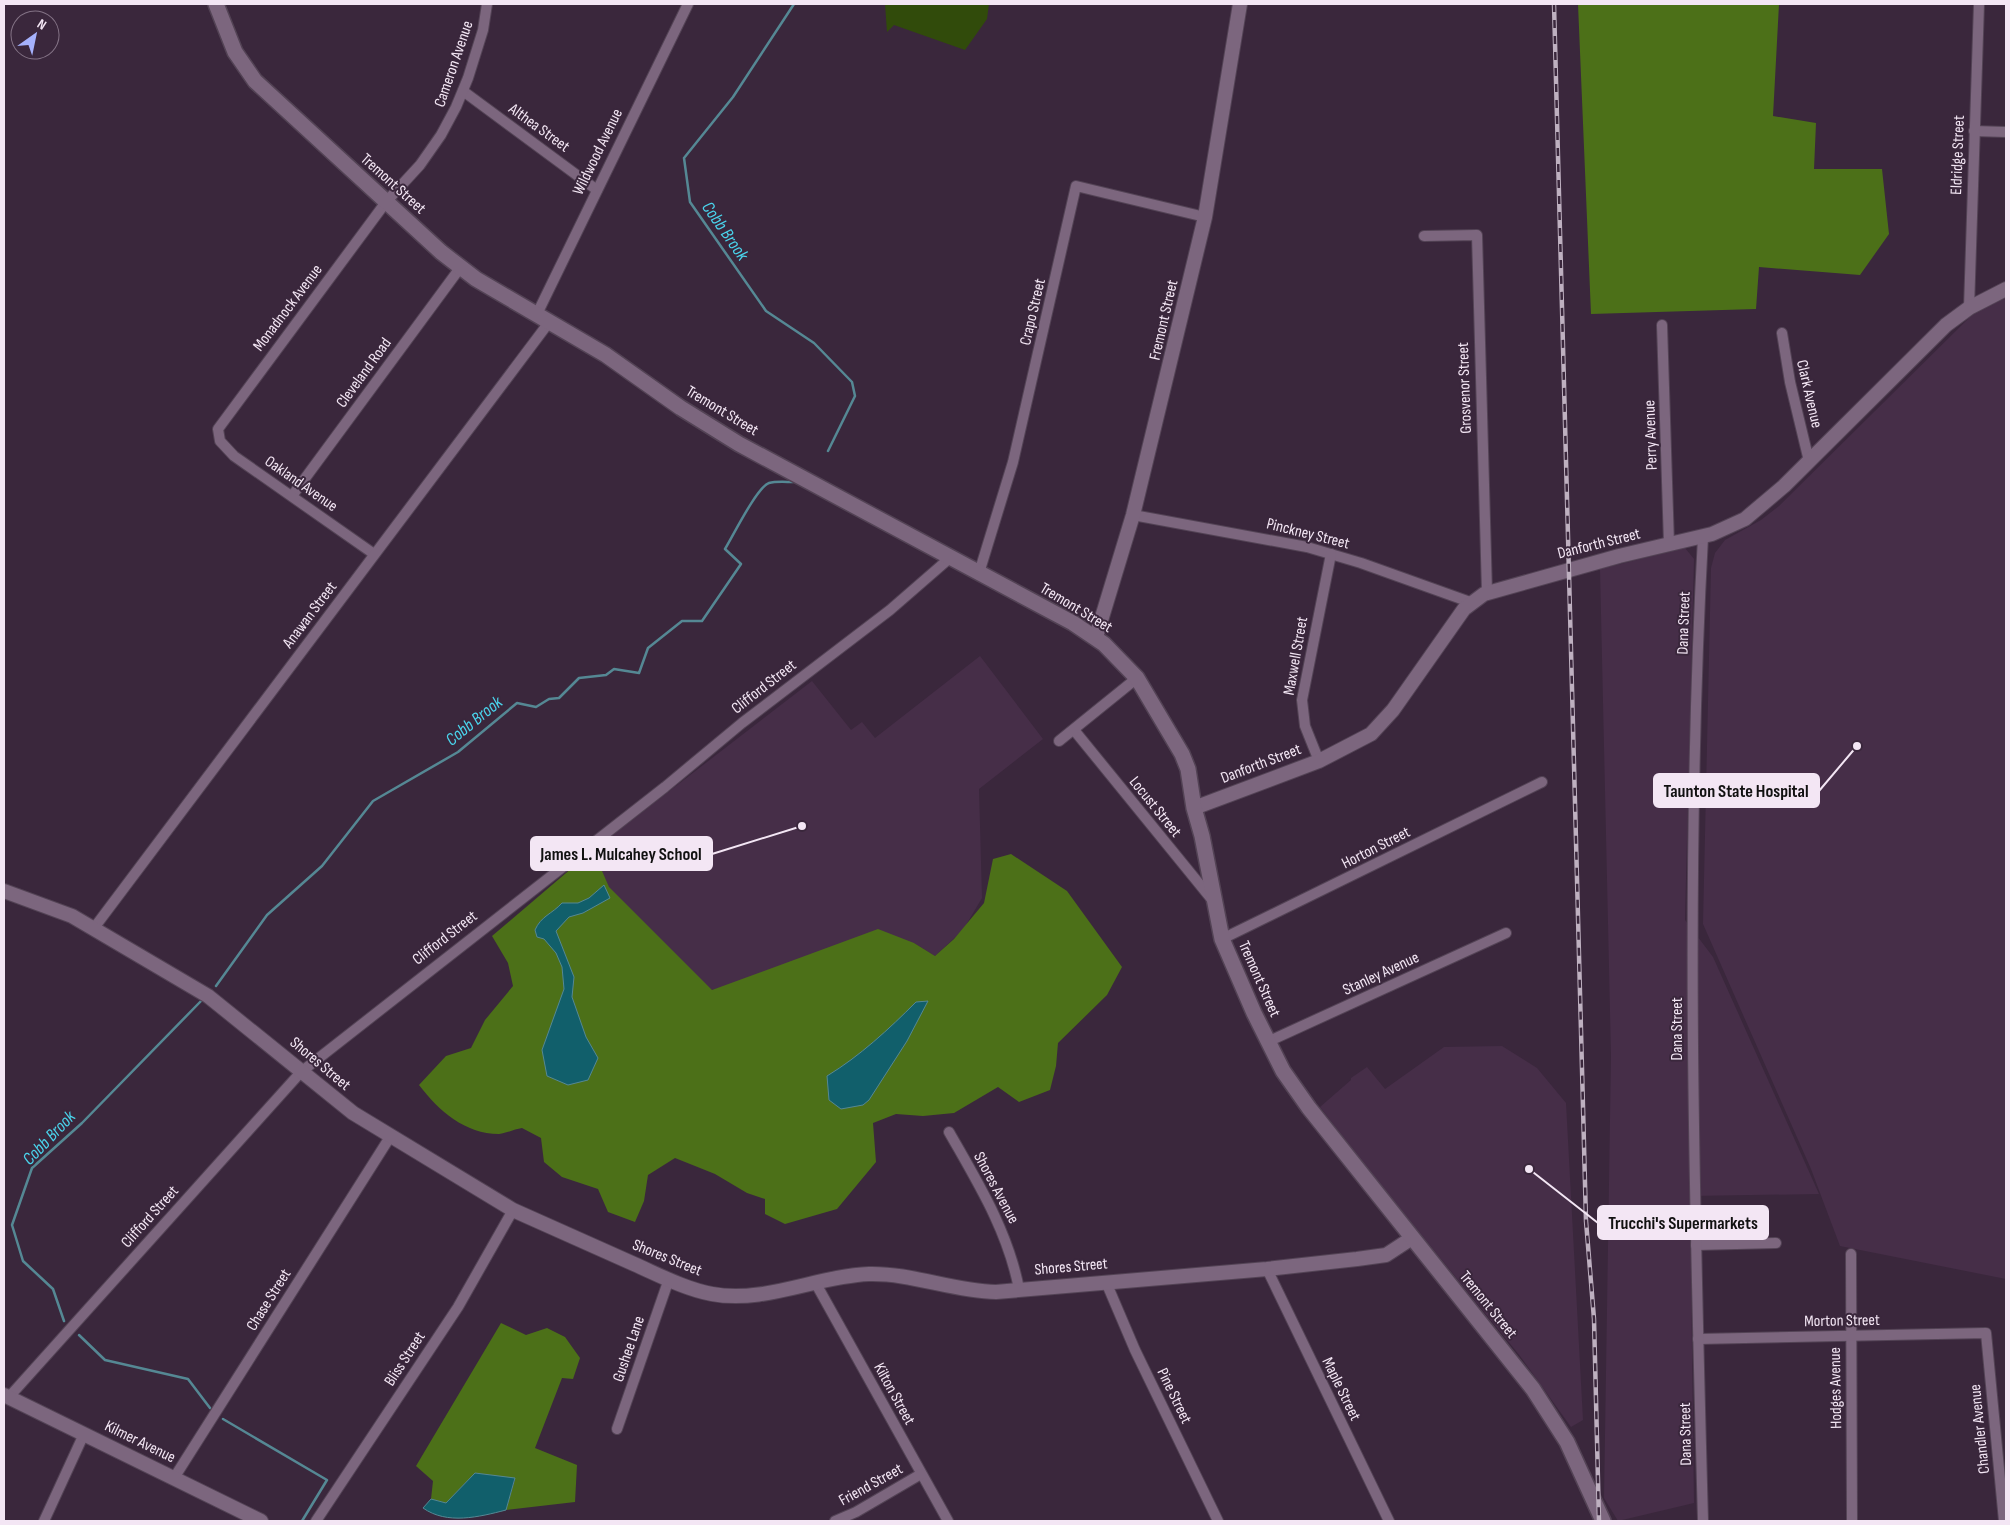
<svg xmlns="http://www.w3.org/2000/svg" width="2010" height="1525" font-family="'Sofia Sans Condensed',sans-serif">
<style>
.built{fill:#462e48}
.green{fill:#314b0b}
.forest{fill:#4c7018}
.water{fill:#115f6b;stroke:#558894}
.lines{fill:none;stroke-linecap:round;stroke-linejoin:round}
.stream{stroke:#558894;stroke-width:2.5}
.minor-casing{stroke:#534355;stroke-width:12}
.tertiary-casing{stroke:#534355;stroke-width:16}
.secondary-casing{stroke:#534355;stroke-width:18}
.minor{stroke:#7c667e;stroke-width:10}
.tertiary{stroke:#7c667e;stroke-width:14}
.secondary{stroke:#7c667e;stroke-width:15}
.rail-casing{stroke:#beb0c0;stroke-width:4.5}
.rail{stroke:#3a273c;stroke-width:2.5;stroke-dasharray:8;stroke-linecap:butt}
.labels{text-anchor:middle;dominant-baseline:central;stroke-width:4;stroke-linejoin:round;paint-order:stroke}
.street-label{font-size:16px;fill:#f3e6f4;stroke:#3a273c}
.water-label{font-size:18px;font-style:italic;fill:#4ad4ec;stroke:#3a273c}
.leader{fill:none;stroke:#f3e6f4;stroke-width:2}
.callout-dot{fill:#f3e6f4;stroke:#3a273c;stroke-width:2}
.callout{fill:#f3e6f4;stroke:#f3e6f4;stroke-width:2}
.callout-label{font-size:18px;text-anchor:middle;font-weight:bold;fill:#111}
</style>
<rect width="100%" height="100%" fill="#3a273c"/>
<g class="built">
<path d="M 2006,296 L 2006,1279 L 1840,1246 L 1811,1169 L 1703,924 L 1711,568 L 1715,553 L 1725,540 L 1761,520 L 1779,506 L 1970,317 L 1984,306 Z"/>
<path d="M 1685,548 L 1694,559 L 1685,920 L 1713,957 L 1819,1194 L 1690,1196 L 1694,1503 L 1618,1521 L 1604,1498 L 1611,1056 L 1600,569 Z"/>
<path d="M 980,656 L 1043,739 L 979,789 L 982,898 L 963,930 L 935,956 L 914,943 L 805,963 L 712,990 L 618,910 L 593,850 L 812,681 L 851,730 L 862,722 L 875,738 Z"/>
<path d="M 1502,1046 L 1537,1068 L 1566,1103 L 1583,1420 L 1571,1427 L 1520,1356 L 1367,1168 L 1320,1107 L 1351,1080 L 1351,1078 L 1367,1067 L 1385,1089 L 1444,1047 Z"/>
</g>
<path class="green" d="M 885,4 L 989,4 L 987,19 L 965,50 L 894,25 L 887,32 Z"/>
<g class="forest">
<path d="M 1578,4 L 1779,4 L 1773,116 L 1816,123 L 1814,169 L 1882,169 L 1889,234 L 1860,275 L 1759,267 L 1756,309 L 1591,314 Z"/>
<path d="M 593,850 L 609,887 L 712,990 L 878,929 L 914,943 L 935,956 L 954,939 L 984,903 L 993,859 L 1011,854 L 1067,891 L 1122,967 L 1107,995 L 1058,1043 L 1056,1066 L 1050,1090 L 1019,1102 L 998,1087 L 954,1113 L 923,1116 L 896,1114 L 873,1123 L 876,1162 L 837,1209 L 785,1224 L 765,1214 L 765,1199 L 747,1193 L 715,1174 L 675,1158 L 648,1175 L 644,1201 L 635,1222 L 608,1212 L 598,1189 L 562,1177 L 544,1162 L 541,1138 L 522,1128 C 515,1129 507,1133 499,1134 C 465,1134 439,1111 419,1085 L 446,1056 L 471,1048 L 485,1020 L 513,986 L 508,963 L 492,936 Z"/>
<path d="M 501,1323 L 526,1335 L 547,1328 L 565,1337 L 580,1358 L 573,1379 L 562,1378 L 535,1448 L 577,1465 L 575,1502 L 506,1510 L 515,1479 L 475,1473 L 446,1503 L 431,1499 L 433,1481 L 416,1466 Z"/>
</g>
<g class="water">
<path d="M 604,885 L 610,898 L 583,913 L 569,917 L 556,931 L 574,977 L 572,997 L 586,1037 L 598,1058 L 588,1080 L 568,1085 L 547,1076 L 542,1050 L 564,989 L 562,967 L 556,953 L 544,939 L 537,937 L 535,930 C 541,916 552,914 562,903 L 578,903 L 589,898 Z"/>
<path d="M 928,1001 L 907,1041 L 869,1100 L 863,1105 L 841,1109 L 829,1100 L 827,1076 C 860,1056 889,1029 916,1002 Z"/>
<path d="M 475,1473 L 515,1478 L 506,1510 C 479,1517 447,1525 423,1508 L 431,1499 L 446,1503 Z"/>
</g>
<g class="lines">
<g class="stream">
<path d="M 794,4 L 733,97 L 684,158 L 690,202 L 766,311 L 814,343 L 852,382 L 855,396 L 828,451"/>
<path d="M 216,986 L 267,915 L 322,866 L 373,801 L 458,752 L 517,703 L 536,707 L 549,699 L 559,698 L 579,678 L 606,675 L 614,669 L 639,673 L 648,648 L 682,621 L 702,621 L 741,564 L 725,549 C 733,536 757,487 769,483 C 776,481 786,482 793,482"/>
<path d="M 64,1321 L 53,1289 L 23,1261 L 12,1225 L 32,1168 L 82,1123 L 202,1000"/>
<path d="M 79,1335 L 105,1360 L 188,1379 L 210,1408"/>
<path d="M 223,1419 L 327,1480 L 302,1521"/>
</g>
<g class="minor-casing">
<g id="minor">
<path d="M 463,91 L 597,190"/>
<path d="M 1974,131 L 2006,132"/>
<path d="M 1424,236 L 1477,235 L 1487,592"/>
<path d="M 1969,308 L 1979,4"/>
<path d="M 537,314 L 688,4"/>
<path d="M 1662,325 L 1669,544"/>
<path d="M 1782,333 L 1790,382 L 1809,461"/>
<path d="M 292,496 L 460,268"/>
<path d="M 1133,515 L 1307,547 L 1361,563 L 1470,602"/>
<path d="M 374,554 L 234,456 L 220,441 L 218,429 L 386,202 L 420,165 L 441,135 L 456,107 L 468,78 L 483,30 L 487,4"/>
<path d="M 979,573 L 1013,462 L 1076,186 L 1205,217"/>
<path d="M 1074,730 L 1214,902"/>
<path d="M 1059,741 L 1137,678"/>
<path d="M 1319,761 L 1305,726 L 1302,700 L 1331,554"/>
<path d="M 94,928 L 550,321"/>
<path d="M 1222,939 L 1542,782"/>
<path d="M 1267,1042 L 1506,933"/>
<path d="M 949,1132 C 978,1183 1008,1231 1019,1289"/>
<path d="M 1696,1245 L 1776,1243"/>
<path d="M 1851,1254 L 1852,1521"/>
<path d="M 1267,1269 L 1389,1521"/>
<path d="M 815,1282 L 948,1521"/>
<path d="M 1106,1282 L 1135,1350 L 1218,1521"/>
<path d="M 1698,1339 L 1986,1333 L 2004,1521"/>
<path d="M 9,1397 L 301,1072 L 665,787 L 742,723 L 890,610 L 951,557"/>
<path d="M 617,1429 L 669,1279"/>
<path d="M 174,1478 L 390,1137"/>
<path d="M 44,1521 L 84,1434"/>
<path d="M 316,1521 L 458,1307 L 513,1210"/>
<path d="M 835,1521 L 856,1512 L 921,1474"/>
<path d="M 1703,1521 C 1694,1193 1685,865 1703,537"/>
</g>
</g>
<g class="tertiary-casing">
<g id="tertiary">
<path d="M 1096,637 L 1133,515 L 1205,217 L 1240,4"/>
<path d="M 1194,808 L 1319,761 L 1371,734 L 1393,710 L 1464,609 L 1484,594 L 1619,556 L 1712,534 L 1745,519 L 1784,486 L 1946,325 L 1969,308 L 2006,289"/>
<path d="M 4,891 L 72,916 L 208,996 L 353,1113 L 513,1210 C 553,1228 594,1246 634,1264 C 659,1275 685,1289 712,1294 C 764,1304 817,1276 869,1274 C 912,1273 952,1291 996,1292 L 1267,1269 L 1357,1259 L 1386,1255 L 1412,1238"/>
<path d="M 4,1395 L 261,1521"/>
</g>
</g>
<g class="secondary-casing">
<path id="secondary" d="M 216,4 L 235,52 L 255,81 L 441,252 L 476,279 L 606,355 L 681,408 L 739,444 L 1073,623 L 1104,644 L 1137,678 L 1182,754 L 1188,769 L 1194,808 L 1202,836 L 1222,939 L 1254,1013 L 1283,1071 L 1309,1108 L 1533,1389 L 1567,1442 L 1603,1521"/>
</g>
<use href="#minor" class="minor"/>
<use href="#tertiary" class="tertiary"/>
<use href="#secondary" class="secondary"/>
<g class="rail-casing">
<path id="rail" d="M 1554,4 L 1586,1221 L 1594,1319 L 1599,1521"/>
</g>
<use href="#rail" class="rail"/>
</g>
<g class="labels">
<g class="street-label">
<text transform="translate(454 64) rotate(-71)">Cameron Avenue</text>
<text transform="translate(539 128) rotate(36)">Althea Street</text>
<text transform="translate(598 152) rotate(-64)">Wildwood Avenue</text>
<text transform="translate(1958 155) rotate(-88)">Eldridge Street</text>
<text transform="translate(393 184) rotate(42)">Tremont Street</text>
<text transform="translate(288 308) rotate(-53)">Monadnock Avenue</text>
<text transform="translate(1033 312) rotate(-77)">Crapo Street</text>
<text transform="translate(1164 320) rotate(-77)">Fremont Street</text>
<text transform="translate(364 373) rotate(-54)">Cleveland Road</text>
<text transform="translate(1465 388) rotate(-92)">Grosvenor Street</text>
<text transform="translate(1809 394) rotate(77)">Clark Avenue</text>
<text transform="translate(722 411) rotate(31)">Tremont Street</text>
<text transform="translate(1651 435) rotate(-92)">Perry Avenue</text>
<text transform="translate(301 484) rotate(35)">Oakland Avenue</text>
<text transform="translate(1308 534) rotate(14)">Pinckney Street</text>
<text transform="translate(1599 544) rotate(-14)">Danforth Street</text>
<text transform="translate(1076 608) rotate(31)">Tremont Street</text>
<text transform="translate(310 615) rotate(-53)">Anawan Street</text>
<text transform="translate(1684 623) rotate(-88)">Dana Street</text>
<text transform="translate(1296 656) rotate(-80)">Maxwell Street</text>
<text transform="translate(764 687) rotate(-38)">Clifford Street</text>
<text transform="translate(1261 764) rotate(-21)">Danforth Street</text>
<text transform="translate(1155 807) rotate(51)">Locust Street</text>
<text transform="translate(1376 848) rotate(-27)">Horton Street</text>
<text transform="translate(445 938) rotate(-38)">Clifford Street</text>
<text transform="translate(1381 974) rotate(-25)">Stanley Avenue</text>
<text transform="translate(1259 979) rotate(66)">Tremont Street</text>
<text transform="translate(1677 1029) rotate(-90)">Dana Street</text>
<text transform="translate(320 1064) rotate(40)">Shores Street</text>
<text transform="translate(996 1188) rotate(62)">Shores Avenue</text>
<text transform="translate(150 1217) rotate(-48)">Clifford Street</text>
<text transform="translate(667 1258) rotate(22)">Shores Street</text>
<text transform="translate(1071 1267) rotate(-5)">Shores Street</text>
<text transform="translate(269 1300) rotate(-58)">Chase Street</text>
<text transform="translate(1488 1305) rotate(51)">Tremont Street</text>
<text transform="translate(1842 1321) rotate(-1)">Morton Street</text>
<text transform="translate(629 1349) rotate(-71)">Gushee Lane</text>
<text transform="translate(405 1359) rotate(-57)">Bliss Street</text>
<text transform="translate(1836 1388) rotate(-91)">Hodges Avenue</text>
<text transform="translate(1341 1389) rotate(64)">Maple Street</text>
<text transform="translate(894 1394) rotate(61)">Kilton Street</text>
<text transform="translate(1174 1396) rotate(64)">Pine Street</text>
<text transform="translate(1980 1429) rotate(-96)">Chandler Avenue</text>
<text transform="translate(1686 1434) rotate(-91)">Dana Street</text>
<text transform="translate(140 1442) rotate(26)">Kilmer Avenue</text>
<text transform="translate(871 1485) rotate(-29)">Friend Street</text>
</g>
<g class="water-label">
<text transform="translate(725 231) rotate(55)">Cobb Brook</text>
<text transform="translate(474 721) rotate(-39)">Cobb Brook</text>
<text transform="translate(49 1138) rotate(-46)">Cobb Brook</text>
</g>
</g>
<path class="leader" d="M1857 746L1819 791M802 826L712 854M1529 1169L1598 1223"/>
<g class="callout-dot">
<circle cx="1857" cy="746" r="5"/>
<circle cx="802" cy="826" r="5"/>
<circle cx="1529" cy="1169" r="5"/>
</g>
<g class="callout">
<rect x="1654" y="774" width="165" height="33" rx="5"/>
<rect x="531" y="837" width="181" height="33" rx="5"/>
<rect x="1598" y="1206" width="170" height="33" rx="5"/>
</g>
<g class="callout-label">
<text x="1736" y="797">Taunton State Hospital</text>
<text x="621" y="860">James L. Mulcahey School</text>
<text x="1683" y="1229">Trucchi's Supermarkets</text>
</g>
<rect width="2010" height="1525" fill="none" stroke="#f3e6f4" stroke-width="10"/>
<g transform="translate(35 35) rotate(33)"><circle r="24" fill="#3a273c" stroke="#847386"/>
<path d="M0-4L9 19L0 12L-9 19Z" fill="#a5b1fc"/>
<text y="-8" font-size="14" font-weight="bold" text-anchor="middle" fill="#f3e6f4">N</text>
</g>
</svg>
